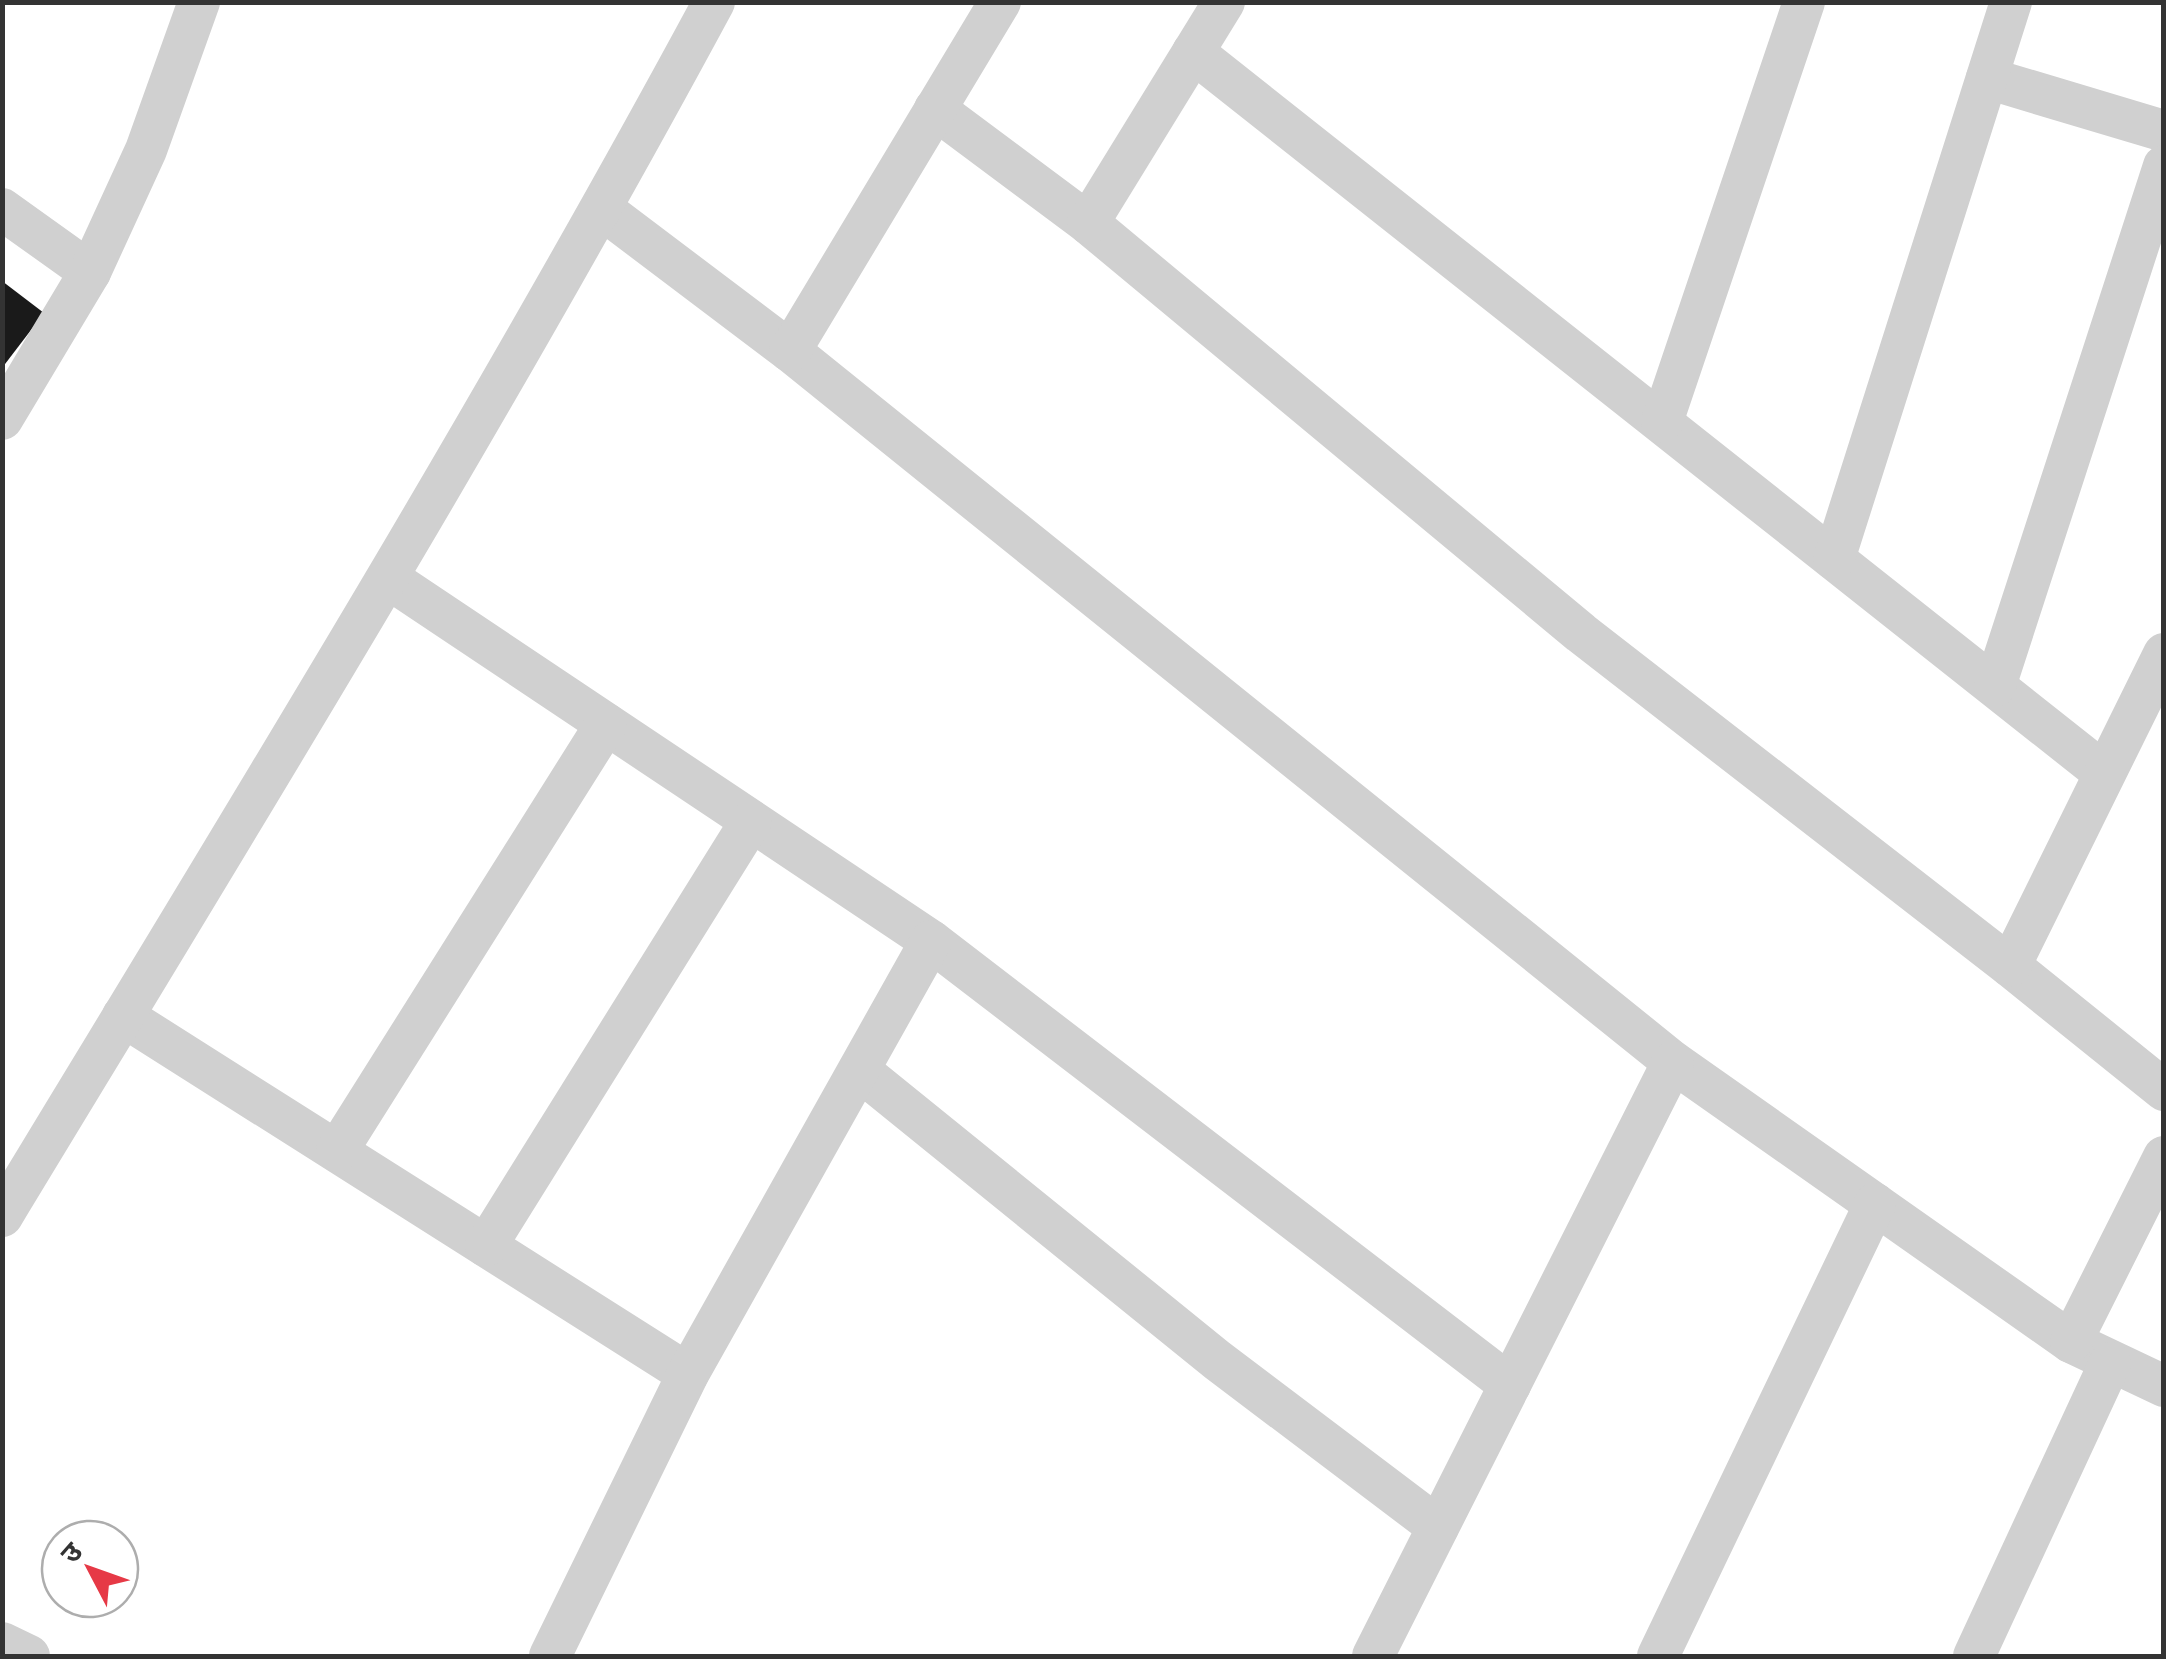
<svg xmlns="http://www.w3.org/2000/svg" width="2166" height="1659" font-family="'Nunito Sans','Noto Sans Devanagari',sans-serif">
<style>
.building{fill:#1a1a1a}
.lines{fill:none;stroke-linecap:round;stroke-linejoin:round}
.minor{stroke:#d0d0d0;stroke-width:42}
</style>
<rect width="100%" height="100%" fill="#fff"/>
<path class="building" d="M 2,281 L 44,313 L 2,368 Z"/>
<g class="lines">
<g class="minor">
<path d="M 1193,52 L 2104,773"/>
<path d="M 1987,78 L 2164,131"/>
<path d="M 935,109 L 1088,223 L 1581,633 L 2010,966 L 2164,1090"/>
<path d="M 2,209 L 90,272"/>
<path d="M 602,209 L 790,351 L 1673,1062 L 2071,1342 L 2164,1386"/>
<path d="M 1088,223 L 1224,2"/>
<path d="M 790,351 L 1000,2"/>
<path d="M 2,419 L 90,272 L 146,150 L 199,2"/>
<path d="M 1662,422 L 1804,2"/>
<path d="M 1834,559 L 2011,2"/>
<path d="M 388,578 L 931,941 L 1510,1385"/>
<path d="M 1995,686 L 2164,166"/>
<path d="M 2010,966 L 2164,654"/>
<path d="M 123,1016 L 688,1374"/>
<path d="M 859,1070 L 1217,1360 L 1438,1527"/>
<path d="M 337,1151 L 606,724"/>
<path d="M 2,1216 C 245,815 491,416 714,2"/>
<path d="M 486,1246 L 751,821"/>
<path d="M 2071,1342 L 2164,1157"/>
<path d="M 2,1643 L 29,1656"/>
<path d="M 550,1656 L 688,1374 L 931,941"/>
<path d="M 1373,1656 L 1673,1062"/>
<path d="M 1658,1656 L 1875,1204"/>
<path d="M 1974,1656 L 2110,1363"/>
</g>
</g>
<rect width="2166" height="1659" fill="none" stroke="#333333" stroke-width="10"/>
<g transform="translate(90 1569) rotate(311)"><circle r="48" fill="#ffffff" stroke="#adadad" stroke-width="2.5"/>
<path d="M0-8L18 38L0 25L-18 38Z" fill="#e63946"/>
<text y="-15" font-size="28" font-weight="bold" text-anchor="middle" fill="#333333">उ</text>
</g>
</svg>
